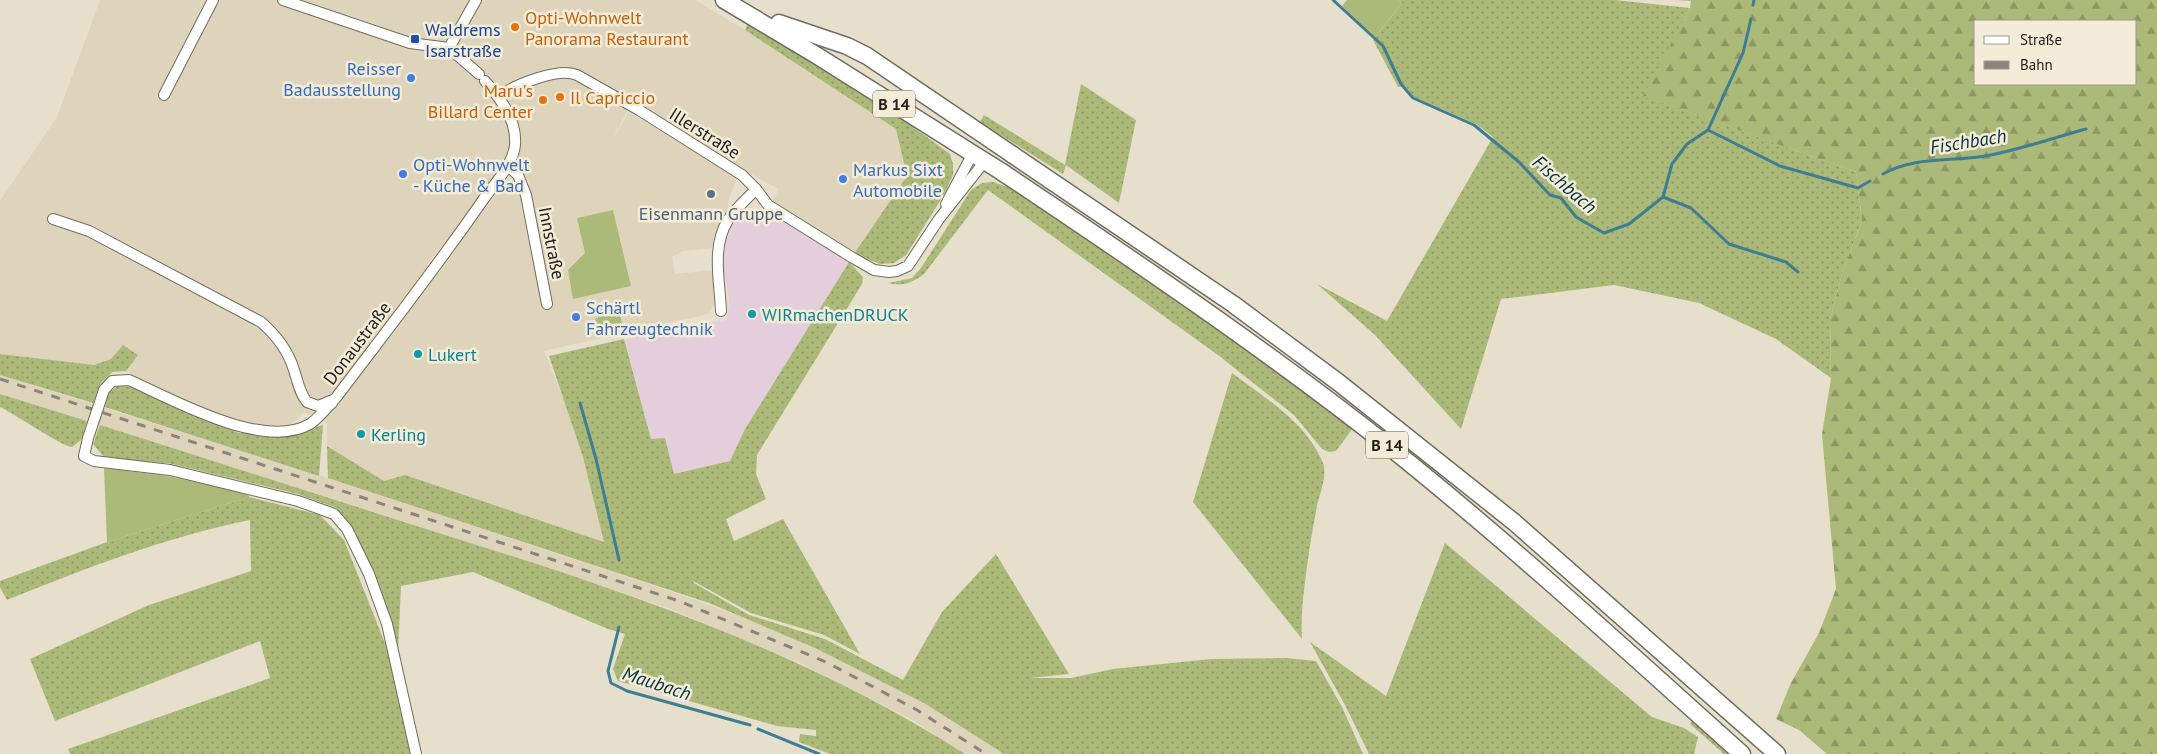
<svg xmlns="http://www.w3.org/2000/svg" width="2157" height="754" font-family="'PT Sans',sans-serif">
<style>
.built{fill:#ded4bb;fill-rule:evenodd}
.industrial{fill:#e4cedc}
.grass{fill:url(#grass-dots)}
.forest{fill:url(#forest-firs);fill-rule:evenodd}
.garden{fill:#acba79}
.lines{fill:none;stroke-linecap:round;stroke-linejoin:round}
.stream{stroke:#3f7e92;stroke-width:3}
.minor-casing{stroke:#736c5c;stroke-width:12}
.primary-casing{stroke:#736c5c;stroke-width:19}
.trunk-casing{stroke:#736c5c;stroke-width:19}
.minor{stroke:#fff;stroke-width:10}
.primary{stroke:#fff;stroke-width:16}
.trunk{stroke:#fff;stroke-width:16}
.rail{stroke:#8a8578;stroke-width:3;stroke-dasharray:9 9;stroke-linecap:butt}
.minor-bridge-casing{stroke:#736c5c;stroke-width:12;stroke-linecap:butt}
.minor-bridge{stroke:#fff;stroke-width:10}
.food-dot{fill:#e8710a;stroke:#f3ecd9;stroke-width:2}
.transit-dot{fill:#1a4fb4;stroke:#f3ecd9;stroke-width:2}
.shop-dot{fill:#3f7fe0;stroke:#f3ecd9;stroke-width:2}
.service-dot{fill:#5c6f8a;stroke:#f3ecd9;stroke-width:2}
.culture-dot{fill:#0f9aa8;stroke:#f3ecd9;stroke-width:2}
.labels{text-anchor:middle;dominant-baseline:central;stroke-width:5;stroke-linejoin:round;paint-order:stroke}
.shield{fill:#f3ecd9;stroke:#615d53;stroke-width:1}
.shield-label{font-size:16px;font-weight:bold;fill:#23201a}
.food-label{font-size:18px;fill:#c56008;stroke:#f3ecd9;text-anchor:start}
.transit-label{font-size:18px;fill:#164399;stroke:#f3ecd9;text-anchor:start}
.shop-label{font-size:18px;fill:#366cbe;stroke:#f3ecd9;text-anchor:start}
.street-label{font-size:18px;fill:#23201a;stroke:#f3ecd9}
.service-label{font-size:18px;fill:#4e5e75;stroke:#f3ecd9}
.culture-label{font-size:18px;fill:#0d838f;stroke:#f3ecd9;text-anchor:start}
.water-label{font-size:19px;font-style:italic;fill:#03303d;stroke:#f3ecd9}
</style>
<defs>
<pattern id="grass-dots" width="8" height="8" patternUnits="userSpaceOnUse" patternTransform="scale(1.25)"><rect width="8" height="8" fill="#acba79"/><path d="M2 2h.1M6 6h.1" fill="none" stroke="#8c9762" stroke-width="1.8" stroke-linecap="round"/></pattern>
<pattern id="forest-firs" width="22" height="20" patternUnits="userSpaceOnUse" patternTransform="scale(1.25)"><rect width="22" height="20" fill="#acba79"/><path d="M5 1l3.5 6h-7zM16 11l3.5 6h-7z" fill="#8c9762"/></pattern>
</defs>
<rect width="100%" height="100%" fill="#e6dfcc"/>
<g class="built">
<path d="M 100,0 L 695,0 L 753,35 L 896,129 L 907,176 L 854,254 L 772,201 L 779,189 L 745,171 L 633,100 L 612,140 L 629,112 L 737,178 L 730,196 L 727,213 L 714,235 L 712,248 L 683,251 L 672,257 L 675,274 L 715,270 L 719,298 L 708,314 L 544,351 L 571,418 L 582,451 L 604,542 L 405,475 L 384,481 L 327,446 L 327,423 L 304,412 L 290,425 L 269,426 L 237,422 L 183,400 L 126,371 L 138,355 L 111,359 L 94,365 L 81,365 L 0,354 L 0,201 L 57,117 ZM 347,14 L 399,33 L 396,41 L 344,24 ZM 504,158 L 515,161 L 518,172 L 528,179 L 537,226 L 528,228 L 520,193 L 516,186 L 506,184 L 500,187 L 439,273 L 427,265 L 477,200 Z"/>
<path d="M 0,375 L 328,478 L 681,595 L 756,622 L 815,648 L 925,703 L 1004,754 L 965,754 L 911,719 L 800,663 L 668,608 L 515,557 L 0,394 Z"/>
</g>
<path class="industrial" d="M 766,211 L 849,262 L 745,429 L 730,461 L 674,475 L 665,438 L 651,439 L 625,340 L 670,328 L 727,320 L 729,301 L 722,258 L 725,237 L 739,216 Z"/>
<g class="grass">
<path d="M 1398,0 L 1615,0 L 1690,8 L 1644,96 L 1856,172 L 1862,221 L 1843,270 L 1830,319 L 1831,378 L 1776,339 L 1699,303 L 1614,285 L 1501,299 L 1461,429 L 1375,335 L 1317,284 L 1387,321 L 1493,137 L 1476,124 L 1414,97 L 1405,86 L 1398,87 L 1373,40 L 1402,3 Z"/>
<path d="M 750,20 L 902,119 L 950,154 L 953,164 L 953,175 L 945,193 L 906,255 L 894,263 L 880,264 L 854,254 L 907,176 L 896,129 L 745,30 Z"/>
<path d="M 1081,84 L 1136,120 L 1119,203 L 1066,165 L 1063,174 L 980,122 L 984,115 L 1065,165 Z"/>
<path d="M 993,182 C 1029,192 1074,230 1106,251 C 1189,309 1271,368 1353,428 L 1336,451 L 1329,452 L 1322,449 L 1294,415 L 1218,355 L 988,190 L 924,274 C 913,282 903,287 889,283 L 912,278 L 921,268 L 971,190 L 982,183 Z"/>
<path d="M 849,262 L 863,277 L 862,284 L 757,455 L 756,474 L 766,499 L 726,519 L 734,541 L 783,519 L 860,654 L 824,635 L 751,613 L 693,581 L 694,583 L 749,615 L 825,639 L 903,680 L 942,612 L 996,554 L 1069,674 L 1030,678 L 1071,678 L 1113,669 L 1211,659 L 1286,658 L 1316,661 L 1342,707 L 1363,754 L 1004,754 L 924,703 L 815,648 L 709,603 L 328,478 L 327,446 L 384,481 L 405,475 L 604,542 L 583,457 L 549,356 L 624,339 L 651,439 L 665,438 L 674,474 L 730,461 L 745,429 Z"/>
<path d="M 123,345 L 138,355 L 126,371 L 112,372 L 102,382 L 93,403 L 0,375 L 0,354 L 94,365 L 111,359 Z"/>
<path d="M 1232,373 C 1265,398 1307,423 1323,463 C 1328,477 1318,497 1316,511 C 1311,537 1307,564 1304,590 C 1302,607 1301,623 1302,639 L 1193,502 Z"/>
<path d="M 117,386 L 136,387 L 191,414 L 239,433 L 296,433 L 323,425 L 319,476 L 105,407 L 108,394 Z"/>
<path d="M 0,394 L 87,421 L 81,440 L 72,447 C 63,447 15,414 0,407 Z"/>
<path d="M 100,425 C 214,461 328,498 442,534 C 625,591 802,650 965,754 L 830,754 L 799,742 L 800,734 L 816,736 L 816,730 L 777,726 L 618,681 L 613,669 L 625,634 L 608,629 L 473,572 L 401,586 L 398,653 L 375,583 L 348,522 L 337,508 L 298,494 L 168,463 L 106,459 L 93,444 Z"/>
<path d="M 249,497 L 320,515 L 344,540 L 392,661 L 410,754 L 70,754 L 68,749 L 270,678 L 260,641 L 55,721 L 30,659 L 149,605 L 251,571 L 250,520 C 166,537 86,568 7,600 L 0,587 L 0,581 L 107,542 Z"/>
<path d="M 1445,543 L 1652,717 L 1684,728 L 1698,737 L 1694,754 L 1369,754 L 1345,705 L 1310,642 L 1386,696 Z"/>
<path d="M 1693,720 L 1730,754 L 1724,754 L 1690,724 Z"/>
</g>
<path class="forest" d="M 1674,0 L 2157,0 L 2157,754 L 1827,754 L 1799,730 L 1776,719 L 1790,685 L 1819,633 L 1836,589 L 1822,434 L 1831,378 L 1830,319 L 1843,270 L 1862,221 L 1856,172 L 1643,96 L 1690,8 L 1691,1 ZM 1976,21 L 2136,21 L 2136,84 L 1976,84 Z"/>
<g class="garden">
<path d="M 1347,0 L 1398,0 L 1402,3 L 1375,37 L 1342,6 Z"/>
<path d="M 613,210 L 631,286 L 573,299 L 568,270 L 585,253 L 577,218 Z"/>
<path d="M 618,304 L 622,324 L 607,332 L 606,328 L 597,330 L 595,319 L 598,318 L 597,309 Z"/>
<path d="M 104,468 L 167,476 L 247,493 L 249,497 L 107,542 Z"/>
</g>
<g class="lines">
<g class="stream">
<path d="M 1333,0 L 1383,46 L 1401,84 L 1413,98 L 1474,125 L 1519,162 L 1550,195 L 1561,198 L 1576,217 L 1604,233 L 1629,224 L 1663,197 L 1672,164 L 1687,144 L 1708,130 L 1780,166 L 1858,188 L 1870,181"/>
<path d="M 1753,5 L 1754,0"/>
<path d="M 1708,130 L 1743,53 L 1751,19"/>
<path d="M 1883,174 C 1914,156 1952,162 1985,156 C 2019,150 2053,138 2086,129"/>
<path d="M 1663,197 L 1691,208 L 1729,244 L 1786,262 L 1798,272"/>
<path d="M 580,403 L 596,459 L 619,560"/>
<path d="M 619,627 L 608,671 L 611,683 L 627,691 L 750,725"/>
<path d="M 758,729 L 819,754"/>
</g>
<g class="minor-casing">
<g id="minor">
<path d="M 283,0 L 410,43 L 449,48"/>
<path d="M 449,48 L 476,0"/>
<path d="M 449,48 L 479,74"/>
<path d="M 164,95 L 213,0"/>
<path d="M 499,97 C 513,85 559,67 577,75 L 639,110 L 742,175 L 756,189 L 768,205 L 853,258 L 874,270 L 889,272 L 897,271 L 908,266 L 939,219 L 985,161"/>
<path d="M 507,165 L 518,175 L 526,195 L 547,304"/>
<path d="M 946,204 L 973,153"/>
<path d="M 53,219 L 89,231 L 261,322 C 276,335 288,350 294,370 C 298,382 299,392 307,402 L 318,406 L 335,399 C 385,333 436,268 483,200 C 494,184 513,165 515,145 C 517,120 501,99 485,81"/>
<path d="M 721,311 C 720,282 711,247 728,220 C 735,209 747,199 756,189"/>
<path d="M 104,390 L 112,381 L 129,380 C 174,400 263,451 310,424 C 318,419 325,409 332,403"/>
<path d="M 88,438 L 84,456 L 94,461 L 170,470 L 298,501 L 334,514 L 347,529 L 369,574 L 387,624 L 416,754"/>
</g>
</g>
<g class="primary-casing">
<g id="primary">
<path d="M 724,0 L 816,55 L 1002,172"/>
<path d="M 779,23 L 847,46 L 867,56 L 1013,155"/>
</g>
</g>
<g class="trunk-casing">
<g id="trunk">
<path d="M 1013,155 L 1233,304 L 1338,382 L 1514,522 L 1777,754"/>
<path d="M 1002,172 C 1135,261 1267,350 1392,449 C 1513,546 1627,651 1742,754"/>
</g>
</g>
<use href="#minor" class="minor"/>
<use href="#primary" class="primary"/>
<use href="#trunk" class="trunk"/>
<path class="rail" d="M 0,379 L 679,601 L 826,662 L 917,710 L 986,754"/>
<g class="minor-bridge-casing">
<path id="minor-bridge" d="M 88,438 L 104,390"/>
</g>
<use href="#minor-bridge" class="minor-bridge"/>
</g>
<g class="food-dot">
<circle cx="515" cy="27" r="5"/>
<circle cx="560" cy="97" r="5"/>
<circle cx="543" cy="100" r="5"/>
</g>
<rect class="transit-dot" x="410" y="34" width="10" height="10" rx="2.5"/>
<g class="shop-dot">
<circle cx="411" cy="78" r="5"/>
<circle cx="403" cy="174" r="5"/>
<circle cx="843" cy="179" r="5"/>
<circle cx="576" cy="317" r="5"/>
</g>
<circle class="service-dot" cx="711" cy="194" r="5"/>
<g class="culture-dot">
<circle cx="752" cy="314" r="5"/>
<circle cx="418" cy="354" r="5"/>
<circle cx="361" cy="434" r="5"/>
</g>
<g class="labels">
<g class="shield">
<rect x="873" y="90.5" width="42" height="27" rx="4"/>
<rect x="1366" y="431.5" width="42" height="27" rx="4"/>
</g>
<g class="shield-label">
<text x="894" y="104">B 14</text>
<text x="1387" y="445">B 14</text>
</g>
<g class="food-label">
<text x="525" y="17">Opti-Wohnwelt<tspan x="525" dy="21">Panorama Restaurant</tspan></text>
<text x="533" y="90" text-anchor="end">Maru's<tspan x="533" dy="21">Billard Center</tspan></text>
<text x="570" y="97">Il Capriccio</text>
</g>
<g class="transit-label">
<text x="425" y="29">Waldrems<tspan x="425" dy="21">Isarstraße</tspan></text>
</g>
<g class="shop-label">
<text x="401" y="68" text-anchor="end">Reisser<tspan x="401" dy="21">Badausstellung</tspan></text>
<text x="413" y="164">Opti-Wohnwelt<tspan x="413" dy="21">- Küche &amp; Bad</tspan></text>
<text x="853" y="169">Markus Sixt<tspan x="853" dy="21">Automobile</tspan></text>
<text x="586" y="307">Schärtl<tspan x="586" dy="21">Fahrzeugtechnik</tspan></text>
</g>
<g class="street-label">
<text transform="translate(705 133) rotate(32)">Illerstraße</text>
<text transform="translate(552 243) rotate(79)">Innstraße</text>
<text transform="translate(357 343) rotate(-53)">Donaustraße</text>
</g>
<g class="service-label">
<text x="711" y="213">Eisenmann Gruppe</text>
</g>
<g class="culture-label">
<text x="762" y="314">WIRmachenDRUCK</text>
<text x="428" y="354">Lukert</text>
<text x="371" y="434">Kerling</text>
</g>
<g class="water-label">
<text transform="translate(1968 141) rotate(-9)">Fischbach</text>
<text transform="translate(1565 184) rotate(41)">Fischbach</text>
<text transform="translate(657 683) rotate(18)">Maubach</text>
</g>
</g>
<rect x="1974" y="20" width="162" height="65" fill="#f3ecd9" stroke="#a09a8d"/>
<rect x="1984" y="36" width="25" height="8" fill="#ffffff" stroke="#a09a8d"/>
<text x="2020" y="45" font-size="15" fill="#23201a">Straße</text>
<rect x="1984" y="61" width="25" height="8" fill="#8a8578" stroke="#a09a8d"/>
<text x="2020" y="70" font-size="15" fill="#23201a">Bahn</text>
</svg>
